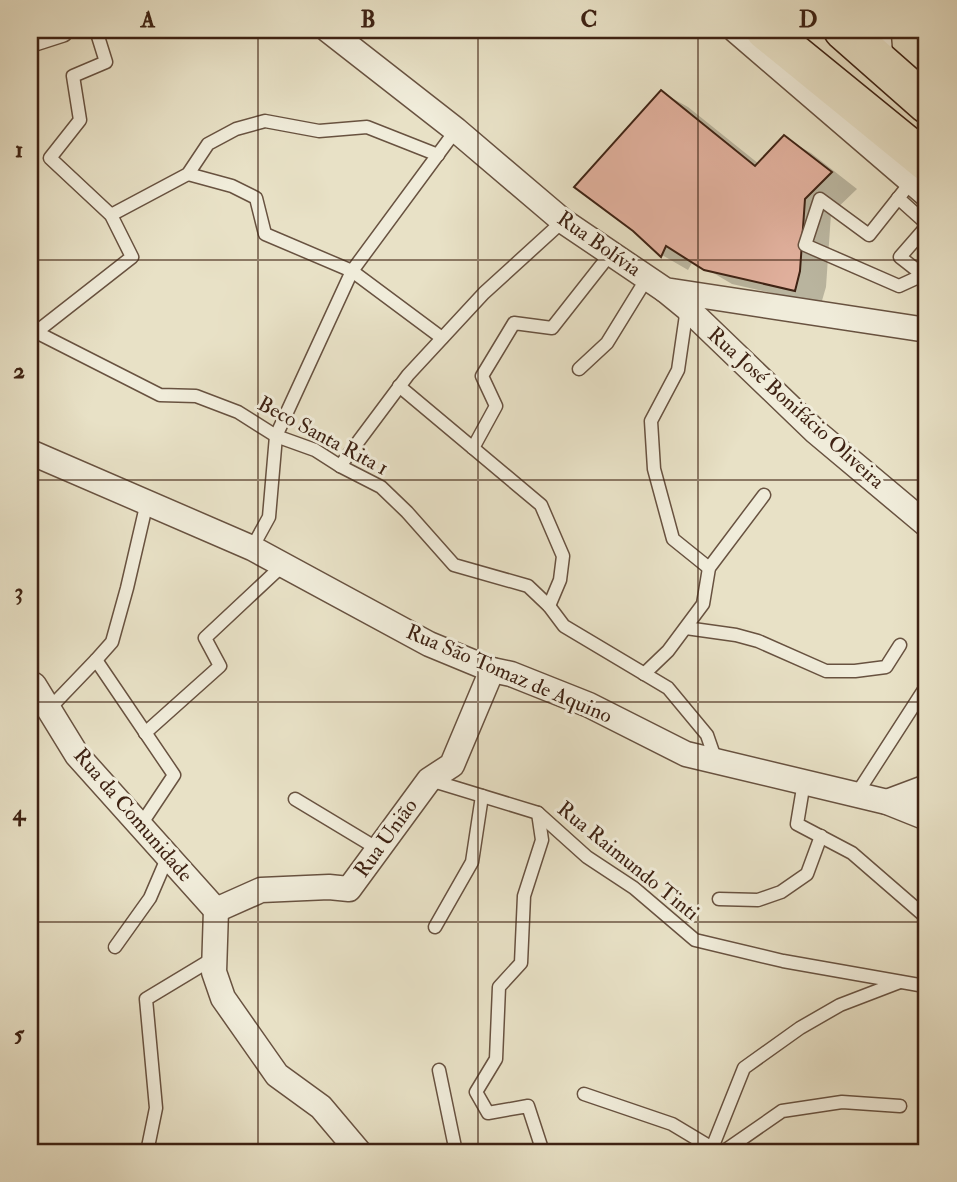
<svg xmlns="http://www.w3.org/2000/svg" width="957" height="1182" font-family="'IM FELL Double Pica',serif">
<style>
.shadow{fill:#0003}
.building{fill:#e1b09d;stroke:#3e2213;stroke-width:2}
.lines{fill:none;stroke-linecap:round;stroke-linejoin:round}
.lane-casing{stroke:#685240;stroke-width:15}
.street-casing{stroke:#685240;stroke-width:27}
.primary-casing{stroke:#3e2213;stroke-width:41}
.lane{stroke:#f0ecda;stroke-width:12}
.street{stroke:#f0ecda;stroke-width:24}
.primary{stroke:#e8e1c6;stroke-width:38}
.grid{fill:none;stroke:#3e2213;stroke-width:2;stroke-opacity:0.55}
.labels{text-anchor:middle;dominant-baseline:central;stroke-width:6;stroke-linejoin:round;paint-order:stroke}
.street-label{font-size:21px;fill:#3e2213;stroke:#f0ecda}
.neatline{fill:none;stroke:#3e2213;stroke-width:2.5}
.grid-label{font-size:23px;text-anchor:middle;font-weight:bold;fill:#3e2213}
</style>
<rect width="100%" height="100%" fill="#e8e1c6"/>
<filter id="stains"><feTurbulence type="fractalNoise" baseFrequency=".00286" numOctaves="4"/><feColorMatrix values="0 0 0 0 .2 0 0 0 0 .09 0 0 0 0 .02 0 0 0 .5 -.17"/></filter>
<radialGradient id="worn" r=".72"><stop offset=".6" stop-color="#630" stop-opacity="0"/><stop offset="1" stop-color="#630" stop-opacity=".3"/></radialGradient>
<path class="shadow" d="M 661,92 L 688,107 L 759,164 L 784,138 L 811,153 L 857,189 L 831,214 L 826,287 L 821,304 L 732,284 L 693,261 L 688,270 L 662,255 L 634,230 Z"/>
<path class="building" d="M 661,90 L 755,166 L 784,135 L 832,172 L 805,199 L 800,271 L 795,291 L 704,270 L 666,246 L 661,257 L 633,231 L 574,187 Z"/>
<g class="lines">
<g class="lane-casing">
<g id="lane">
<path d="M 188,174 L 232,186 L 256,198 L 265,234 L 352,271 L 442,338"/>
<path d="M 911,182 L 869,235 L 820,199 L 805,245 L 899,286 L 923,275 L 900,257 L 927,226"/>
<path d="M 898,198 L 927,224"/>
<path d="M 111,215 L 188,174 L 208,144 L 236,129 L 265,121 L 319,131 L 367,127 L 438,155"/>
<path d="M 687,308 L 678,370 L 651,421 L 654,469 L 673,539 L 709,568"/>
<path d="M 30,329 L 160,395 L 196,396 L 238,412 L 276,436 L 315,450 L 340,466 L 381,487 L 407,512 L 454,565 L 528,586 L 549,606 L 564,626 L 668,688 L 707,735 L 716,761"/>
<path d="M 35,333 L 132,257 L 111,215 L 50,158 L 80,120 L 73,76 L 106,62 L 96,30"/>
<path d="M 579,369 L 607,343 L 647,278"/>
<path d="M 399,386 L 541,505 L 563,556 L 560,580 L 549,606"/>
<path d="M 473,448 L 496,406 L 482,376 L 514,323 L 552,328 L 611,253"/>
<path d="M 340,466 L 408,375 L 484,293 L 563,221"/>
<path d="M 252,548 L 269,517 L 276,436 L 352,271 L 456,130"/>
<path d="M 686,628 L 736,635 L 758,641 L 826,671 L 855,671 L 886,667 L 900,645"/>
<path d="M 96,660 L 112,642 L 127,588 L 147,502"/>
<path d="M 644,674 L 668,651 L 703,604 L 709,568 L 764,495"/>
<path d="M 49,709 L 96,660 L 174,775 L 140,826"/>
<path d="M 145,733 L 220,666 L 205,638 L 283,565"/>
<path d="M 430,780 L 538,813 L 587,857 L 634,888 L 695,940 L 783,961 L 919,985 L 927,990"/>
<path d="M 804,782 L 797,824 L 852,853 L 927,918"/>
<path d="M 856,795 L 927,685"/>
<path d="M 295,799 L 378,849"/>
<path d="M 538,813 L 542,840 L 524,896 L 521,963 L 499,987 L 496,1059 L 476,1092 L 488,1113 L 528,1106 L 543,1152"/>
<path d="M 719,899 L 758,900 L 781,892 L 807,874 L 821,836"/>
<path d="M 435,927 L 472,862 L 482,796"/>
<path d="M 115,947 L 150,898 L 168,856"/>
<path d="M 439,1070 L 456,1152"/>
<path d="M 584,1094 L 672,1124 L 712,1148"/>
<path d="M 147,1152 L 156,1108 L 146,999 L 214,958"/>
<path d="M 712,1152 L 712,1148 L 744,1068 L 800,1028 L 840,1005 L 900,982"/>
<path d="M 723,1152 L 782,1111 L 842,1102 L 900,1106"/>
</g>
</g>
<g class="street-casing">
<g id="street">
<path d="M 328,30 L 456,130 L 563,221 L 665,290 L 927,330"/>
<path d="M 735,30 L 927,195"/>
<path d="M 878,30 L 881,64"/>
<path d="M 30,40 L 61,30"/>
<path d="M 665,290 L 687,308 L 816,432 L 927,525"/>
<path d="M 30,452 L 252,548 L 429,644 L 492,670 L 511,674 L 589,705 L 686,754 L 887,802 L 927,818"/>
<path d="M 30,683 L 34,685 L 77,755 L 216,910"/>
<path d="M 887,802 L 927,787"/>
<path d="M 216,910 L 261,890 L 329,887 L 349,889 L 429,780 L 452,765 L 492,670"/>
<path d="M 216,910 L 214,972 L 223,998 L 277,1075 L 321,1107 L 359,1152"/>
</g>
</g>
<g class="primary-casing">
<g id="primary">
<path d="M 765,30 L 927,162"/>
<path d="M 843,30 L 927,104"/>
</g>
</g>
<use href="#lane" class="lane"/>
<use href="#street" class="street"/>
<use href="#primary" class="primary"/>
</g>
<path class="grid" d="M 258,30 L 258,1152M 478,30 L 478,1152M 698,30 L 698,1152M 30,260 L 927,260M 30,480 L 927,480M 30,702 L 927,702M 30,922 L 927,922"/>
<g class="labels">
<g class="street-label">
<text transform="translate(599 244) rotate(35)">Rua Bolívia</text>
<text transform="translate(796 408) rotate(42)">Rua José Bonifácio Oliveira</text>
<text transform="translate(323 436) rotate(28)">Beco Santa Rita 1</text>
<text transform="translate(509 674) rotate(23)">Rua São Tomaz de Aquino</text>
<text transform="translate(133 815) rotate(49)">Rua da Comunidade</text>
<text transform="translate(386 838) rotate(-54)">Rua União</text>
<text transform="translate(628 861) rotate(39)">Rua Raimundo Tinti</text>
</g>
</g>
<rect width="957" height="1182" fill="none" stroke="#e8e1c6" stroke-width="77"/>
<rect x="38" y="38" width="880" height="1106" class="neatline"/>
<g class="grid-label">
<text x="148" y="27">A</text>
<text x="368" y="27">B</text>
<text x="589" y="27">C</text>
<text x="808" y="27">D</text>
<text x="19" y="157">1</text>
<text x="19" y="378">2</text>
<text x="19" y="599">3</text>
<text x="19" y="820">4</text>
<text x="19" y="1041">5</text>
</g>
<rect width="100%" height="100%" filter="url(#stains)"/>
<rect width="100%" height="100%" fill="url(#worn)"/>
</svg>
